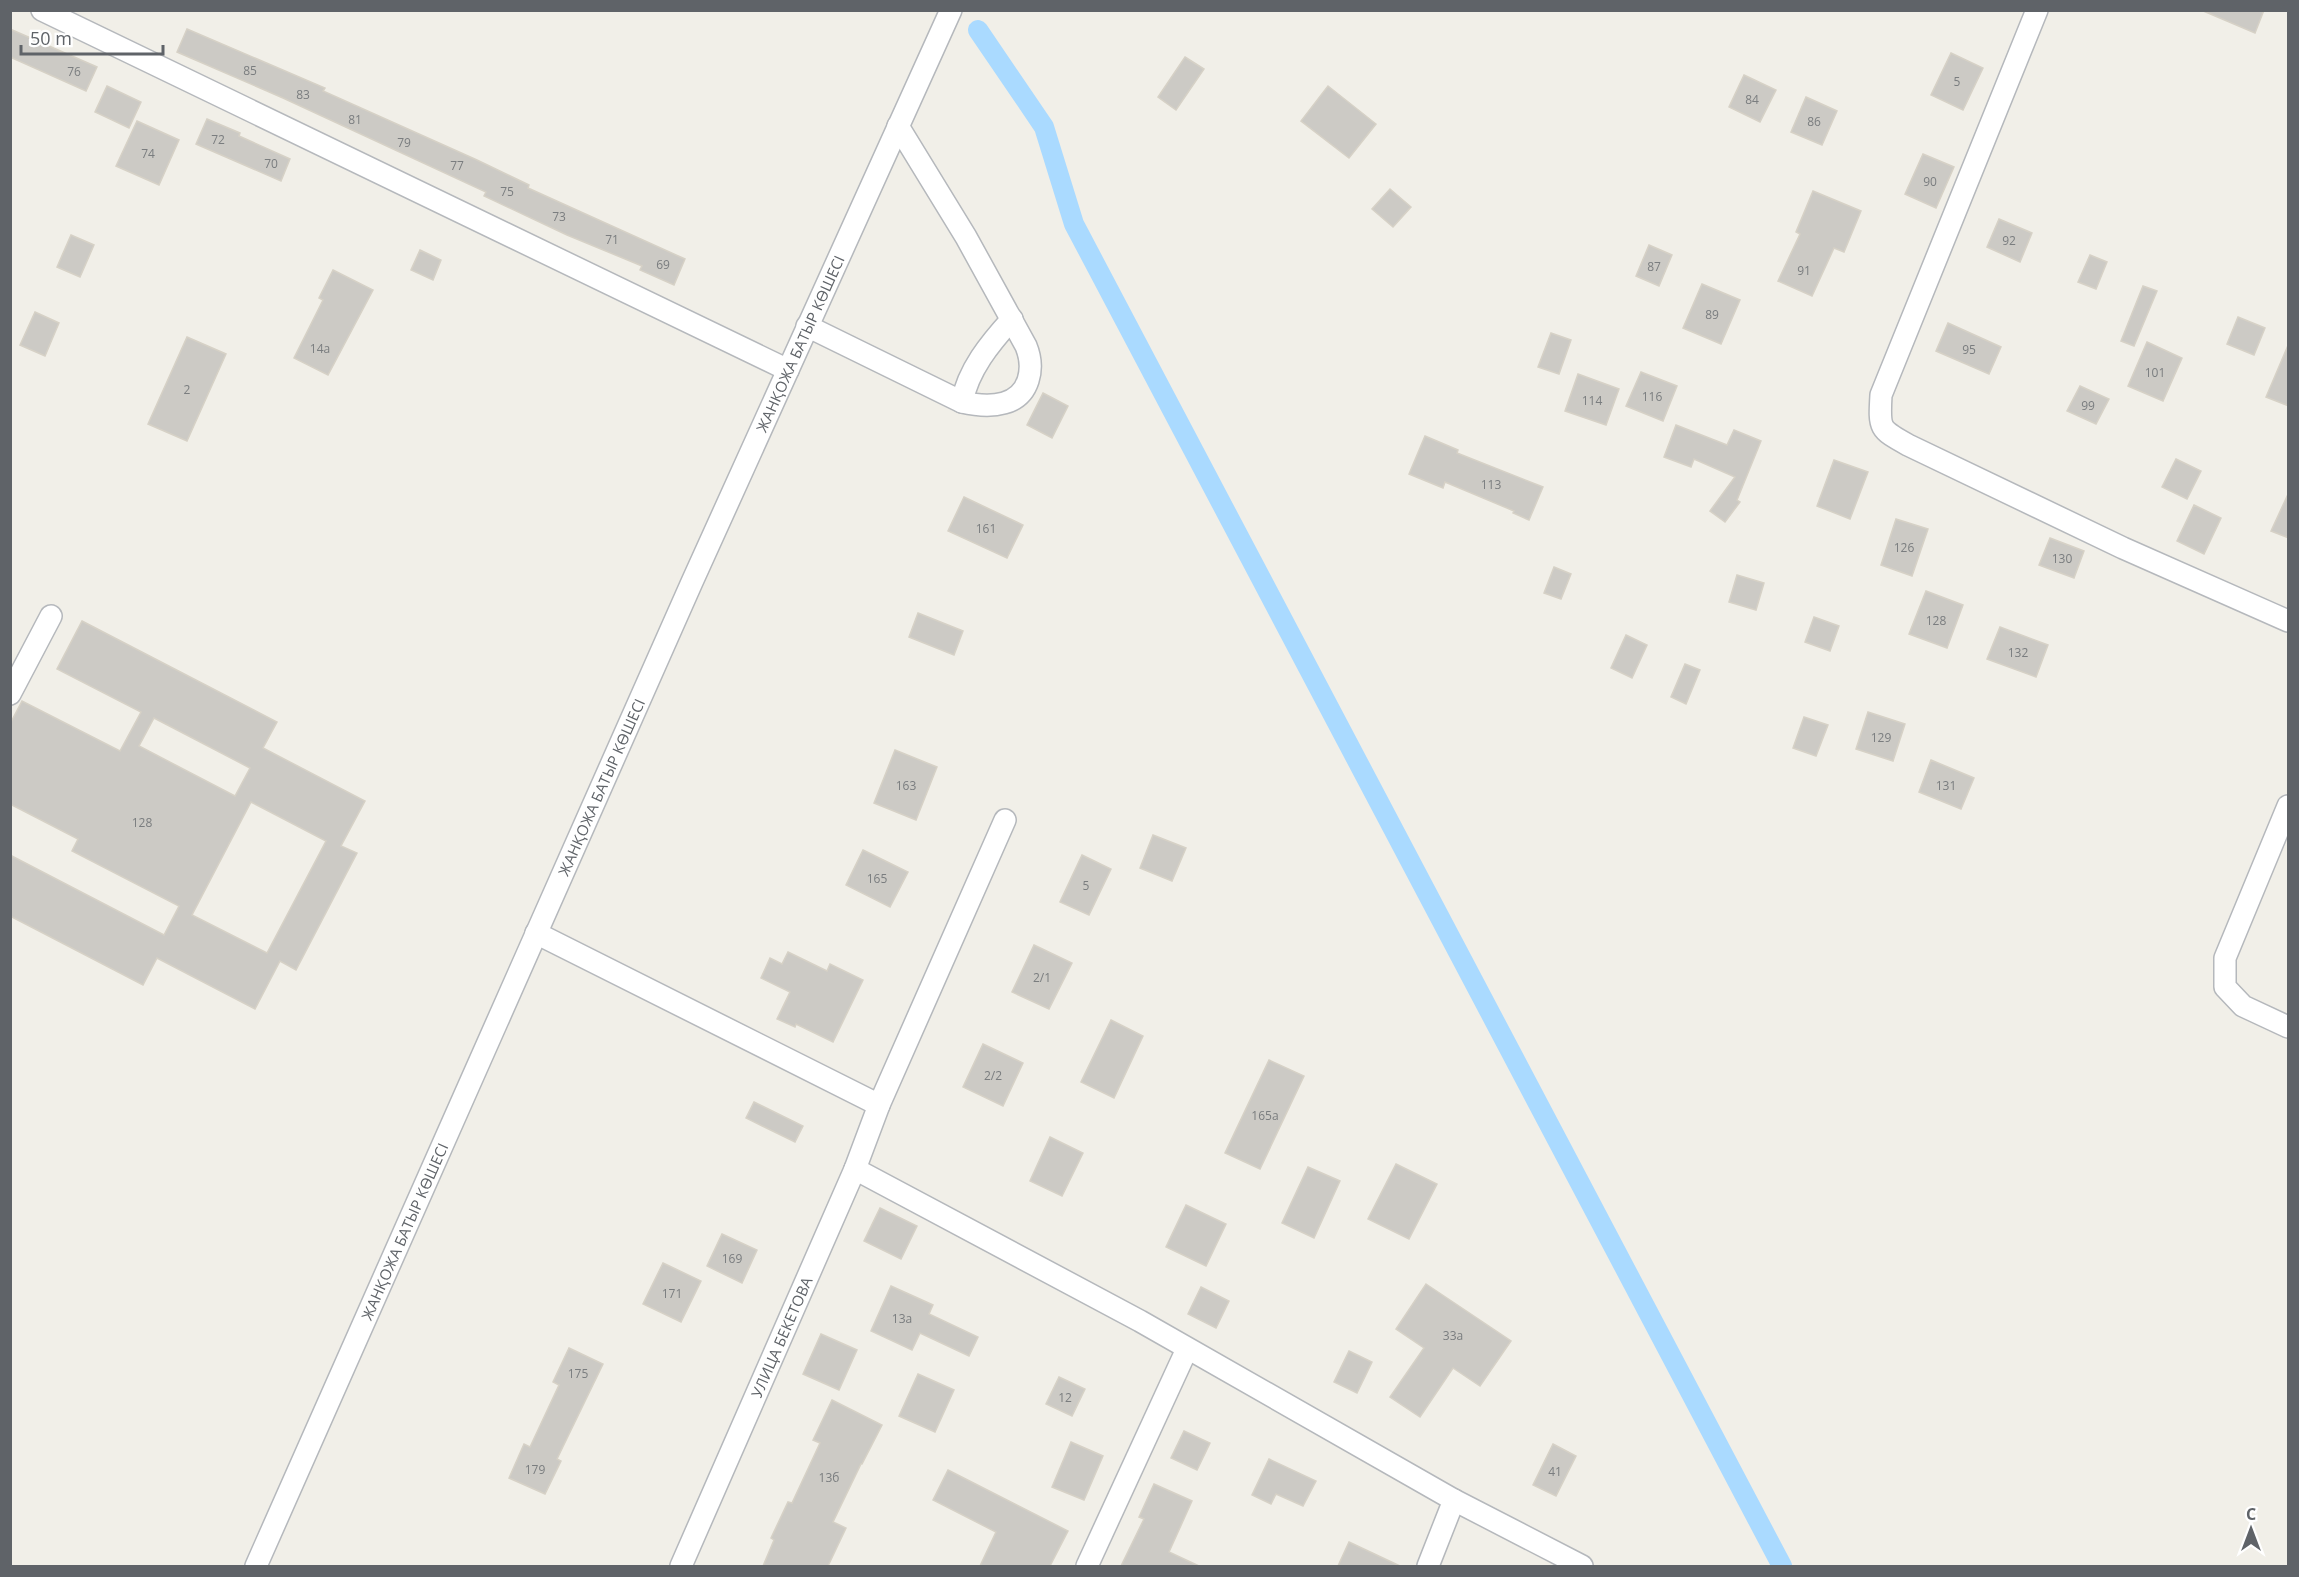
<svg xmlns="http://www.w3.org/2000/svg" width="2299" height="1577" font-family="'Open Sans',sans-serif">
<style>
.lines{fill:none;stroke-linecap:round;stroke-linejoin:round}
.canal{stroke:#aadaff;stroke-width:20}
.building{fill:#cccac5;stroke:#d6d1c6;stroke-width:1.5;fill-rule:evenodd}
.minor-casing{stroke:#b5b8bc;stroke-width:24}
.minor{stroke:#fff;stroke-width:21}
.labels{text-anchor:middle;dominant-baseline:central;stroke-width:4.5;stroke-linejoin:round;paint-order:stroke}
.number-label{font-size:12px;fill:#7a7d7f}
.street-label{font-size:15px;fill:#5f6368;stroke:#fff}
</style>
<rect width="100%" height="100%" fill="#f1efe8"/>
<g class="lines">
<path class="canal" d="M 978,30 L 1044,127 L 1074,224 L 1782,1566"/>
</g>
<g class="building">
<path d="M 2201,10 L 2264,10 L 2255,33 Z"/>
<path d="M 10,29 L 97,67 L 86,91 L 10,57 Z"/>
<path d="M 187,29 L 325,88 L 323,91 L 477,160 L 529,185 L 528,188 L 685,259 L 674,285 L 640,270 L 642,266 L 567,235 L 484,196 L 486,192 L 283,98 L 177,52 Z"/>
<path d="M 1951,53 L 1983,68 L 1963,110 L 1931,95 Z"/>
<path d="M 1185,57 L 1204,69 L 1176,110 L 1158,97 Z"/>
<path d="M 1744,75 L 1776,90 L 1760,122 L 1729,107 Z"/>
<path d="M 107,86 L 141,102 L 129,128 L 95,112 Z"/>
<path d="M 1328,86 L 1376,124 L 1349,158 L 1301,121 Z"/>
<path d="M 1806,97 L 1837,111 L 1822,145 L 1791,132 Z"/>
<path d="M 207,119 L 240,133 L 239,136 L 290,159 L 281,181 L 196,144 Z"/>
<path d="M 137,121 L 179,140 L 159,185 L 116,166 Z"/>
<path d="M 1923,154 L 1954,167 L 1936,208 L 1905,194 Z"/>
<path d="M 1390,189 L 1411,207 L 1393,227 L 1372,209 Z"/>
<path d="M 1813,191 L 1861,211 L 1844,252 L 1834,248 L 1812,296 L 1778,281 L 1800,234 L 1796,232 Z"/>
<path d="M 1999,219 L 2032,233 L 2020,262 L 1987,247 Z"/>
<path d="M 71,235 L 94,245 L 80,277 L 57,267 Z"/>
<path d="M 1649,245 L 1672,255 L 1659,286 L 1636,276 Z"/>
<path d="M 420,250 L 441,260 L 433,280 L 411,270 Z"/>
<path d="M 2090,255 L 2107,262 L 2096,289 L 2078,282 Z"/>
<path d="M 333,270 L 373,290 L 328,375 L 294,358 L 323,300 L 319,298 Z"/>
<path d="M 1702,284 L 1740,300 L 1721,344 L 1683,328 Z"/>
<path d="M 2143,286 L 2157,291 L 2134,346 L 2121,341 Z"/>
<path d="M 35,312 L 59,323 L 45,356 L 20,345 Z"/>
<path d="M 2238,317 L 2265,328 L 2254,355 L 2227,344 Z"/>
<path d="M 1948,323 L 2001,347 L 1989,374 L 1936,351 Z"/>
<path d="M 1551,333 L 1571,340 L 1559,374 L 1538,367 Z"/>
<path d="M 187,337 L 226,354 L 187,441 L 148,424 Z"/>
<path d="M 2147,342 L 2182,358 L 2163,401 L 2128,386 Z"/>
<path d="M 2289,343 L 2289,406 L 2266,397 Z"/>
<path d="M 1641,372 L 1677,386 L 1663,421 L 1626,406 Z"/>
<path d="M 1578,374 L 1619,389 L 1606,425 L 1565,411 Z"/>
<path d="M 2080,386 L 2109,399 L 2096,424 L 2067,411 Z"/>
<path d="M 1043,393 L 1068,406 L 1052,438 L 1027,425 Z"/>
<path d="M 1676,425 L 1727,445 L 1734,430 L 1761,441 L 1737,500 L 1740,502 L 1725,522 L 1710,511 L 1735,477 L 1694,459 L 1691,467 L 1664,457 Z"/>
<path d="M 1425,436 L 1458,450 L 1457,453 L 1543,487 L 1529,520 L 1513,513 L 1514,511 L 1445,482 L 1443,488 L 1409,474 Z"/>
<path d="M 2176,459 L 2201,471 L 2187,499 L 2162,487 Z"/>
<path d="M 1834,460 L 1868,472 L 1850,519 L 1817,506 Z"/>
<path d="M 2289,492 L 2289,538 L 2271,531 Z"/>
<path d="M 964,497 L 1023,525 L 1007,558 L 948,531 Z"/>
<path d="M 2194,505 L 2221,518 L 2204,554 L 2177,541 Z"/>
<path d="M 1896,519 L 1928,529 L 1912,576 L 1881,565 Z"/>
<path d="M 2050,538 L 2084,551 L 2074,578 L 2039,565 Z"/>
<path d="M 1554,567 L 1571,574 L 1561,599 L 1544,593 Z"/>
<path d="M 1737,575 L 1764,583 L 1756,610 L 1729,602 Z"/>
<path d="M 1926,591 L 1963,605 L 1947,648 L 1909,634 Z"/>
<path d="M 918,613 L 963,631 L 954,655 L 909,637 Z"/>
<path d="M 1814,617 L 1839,626 L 1830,651 L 1805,642 Z"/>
<path d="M 82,621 L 277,722 L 263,748 L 365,801 L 341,846 L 357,853 L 296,970 L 280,961 L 255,1009 L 157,958 L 143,985 L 10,916 L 10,855 L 164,935 L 179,906 L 72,851 L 78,839 L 10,804 L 10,724 L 22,701 L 120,751 L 141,712 L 57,669 ZM 154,718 L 250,768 L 235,796 L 139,746 ZM 251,802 L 326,841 L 267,953 L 192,915 Z"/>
<path d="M 2000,627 L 2048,645 L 2036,677 L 1987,659 Z"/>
<path d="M 1626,635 L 1647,645 L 1632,678 L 1611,668 Z"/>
<path d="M 1685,664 L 1700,670 L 1686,704 L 1671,697 Z"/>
<path d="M 1868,712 L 1905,724 L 1893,761 L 1856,749 Z"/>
<path d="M 1804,717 L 1828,725 L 1816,756 L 1793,748 Z"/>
<path d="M 895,750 L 937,767 L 916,820 L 874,803 Z"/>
<path d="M 1931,760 L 1974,778 L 1961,809 L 1919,792 Z"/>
<path d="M 1153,835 L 1186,848 L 1172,881 L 1140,868 Z"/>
<path d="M 863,850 L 908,872 L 890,907 L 846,885 Z"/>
<path d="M 1082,855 L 1111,869 L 1089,915 L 1060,902 Z"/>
<path d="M 1034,945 L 1072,963 L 1049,1009 L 1012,992 Z"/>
<path d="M 788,952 L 827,971 L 830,964 L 863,980 L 833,1042 L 796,1024 L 795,1027 L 777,1019 L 790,992 L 761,978 L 770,958 L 782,964 Z"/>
<path d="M 1111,1020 L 1143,1036 L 1114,1098 L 1081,1082 Z"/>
<path d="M 983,1044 L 1023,1063 L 1003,1106 L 963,1087 Z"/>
<path d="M 1269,1060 L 1304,1076 L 1260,1169 L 1225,1153 Z"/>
<path d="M 754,1102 L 803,1126 L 795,1142 L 746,1118 Z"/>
<path d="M 1050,1137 L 1083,1153 L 1062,1196 L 1030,1181 Z"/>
<path d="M 1396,1164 L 1437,1184 L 1409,1239 L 1368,1219 Z"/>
<path d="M 1308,1167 L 1340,1181 L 1314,1238 L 1282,1223 Z"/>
<path d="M 1186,1205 L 1226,1224 L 1206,1266 L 1166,1247 Z"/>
<path d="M 880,1208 L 917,1226 L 901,1259 L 864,1241 Z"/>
<path d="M 722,1234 L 757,1250 L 742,1283 L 707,1266 Z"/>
<path d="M 663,1263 L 701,1281 L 681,1322 L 643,1304 Z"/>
<path d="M 1426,1284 L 1511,1341 L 1480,1386 L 1453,1368 L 1420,1417 L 1390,1397 L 1424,1348 L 1396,1329 Z"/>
<path d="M 891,1286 L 933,1305 L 929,1314 L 978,1337 L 969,1356 L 920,1333 L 912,1350 L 871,1331 Z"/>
<path d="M 1201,1287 L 1229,1301 L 1216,1328 L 1188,1314 Z"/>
<path d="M 821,1334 L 857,1350 L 839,1390 L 803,1374 Z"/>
<path d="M 569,1348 L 603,1364 L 557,1459 L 561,1461 L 545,1494 L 509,1478 L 524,1444 L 530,1447 L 559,1385 L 553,1382 Z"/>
<path d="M 1349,1351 L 1372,1362 L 1357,1393 L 1334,1382 Z"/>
<path d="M 918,1374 L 954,1390 L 935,1432 L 899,1416 Z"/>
<path d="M 1059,1377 L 1085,1389 L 1072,1416 L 1046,1404 Z"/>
<path d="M 832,1400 L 882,1425 L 862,1464 L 861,1464 L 833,1522 L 846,1528 L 828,1566 L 763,1566 L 774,1540 L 771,1538 L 788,1502 L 792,1503 L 820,1443 L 813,1440 Z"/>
<path d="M 1184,1431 L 1210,1443 L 1197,1470 L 1171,1458 Z"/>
<path d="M 1071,1442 L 1103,1456 L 1084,1500 L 1052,1487 Z"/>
<path d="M 1553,1444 L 1576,1456 L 1556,1496 L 1533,1485 Z"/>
<path d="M 1269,1459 L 1316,1481 L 1303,1506 L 1276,1494 L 1271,1504 L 1252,1495 Z"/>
<path d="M 948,1470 L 1068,1531 L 1050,1566 L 980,1566 L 996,1532 L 933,1500 Z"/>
<path d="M 1154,1484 L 1192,1501 L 1169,1552 L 1199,1566 L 1121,1566 L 1144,1519 L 1139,1517 Z"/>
<path d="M 1349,1542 L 1400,1566 L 1338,1566 Z"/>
</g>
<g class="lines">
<g class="minor-casing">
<g id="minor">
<path d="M 42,10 L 788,370"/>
<path d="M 2037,10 L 1881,395 C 1879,429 1879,429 1908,445 L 2123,548 L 2288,621"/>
<path d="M 807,326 L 962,402 C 975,405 990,407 1004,403 C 1030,396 1035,368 1026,346 L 966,237 L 898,126"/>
<path d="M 962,402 C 968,370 990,343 1012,319"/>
<path d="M 10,694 L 51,616"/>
<path d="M 2288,806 L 2225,958 L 2225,987 L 2243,1006 L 2288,1027"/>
<path d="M 536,933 L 879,1105"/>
<path d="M 855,1169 L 1140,1321 L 1454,1500 L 1582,1566"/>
<path id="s1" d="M 256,1566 L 692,582 L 951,10"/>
<path id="s2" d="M 681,1566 L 855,1169 L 879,1105 L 1005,820"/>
<path d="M 1087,1566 L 1187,1349"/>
<path d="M 1428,1566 L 1454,1500"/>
</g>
</g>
<use href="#minor" class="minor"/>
</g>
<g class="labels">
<g class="number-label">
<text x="250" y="70">85</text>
<text x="74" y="71">76</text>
<text x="1957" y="81">5</text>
<text x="303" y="94">83</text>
<text x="1752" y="99">84</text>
<text x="355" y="119">81</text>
<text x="1814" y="121">86</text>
<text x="218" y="139">72</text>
<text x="404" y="142">79</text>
<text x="148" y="153">74</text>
<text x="271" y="163">70</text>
<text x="457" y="165">77</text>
<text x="1930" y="181">90</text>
<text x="507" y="191">75</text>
<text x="559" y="216">73</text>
<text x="612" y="239">71</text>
<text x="2009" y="240">92</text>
<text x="663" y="264">69</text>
<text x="1654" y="266">87</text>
<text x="1804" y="270">91</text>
<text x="1712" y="314">89</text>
<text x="320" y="348">14а</text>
<text x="1969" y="349">95</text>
<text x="2155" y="372">101</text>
<text x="187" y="389">2</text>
<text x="1652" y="396">116</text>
<text x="1592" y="400">114</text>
<text x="2088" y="405">99</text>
<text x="1491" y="484">113</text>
<text x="986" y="528">161</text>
<text x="1904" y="547">126</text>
<text x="2062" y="558">130</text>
<text x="1936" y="620">128</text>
<text x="2018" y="652">132</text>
<text x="1881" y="737">129</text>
<text x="906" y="785">163</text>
<text x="1946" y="785">131</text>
<text x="142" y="822">128</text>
<text x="877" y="878">165</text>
<text x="1086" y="885">5</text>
<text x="1042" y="977">2/1</text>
<text x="993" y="1075">2/2</text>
<text x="1265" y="1115">165а</text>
<text x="732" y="1258">169</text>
<text x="672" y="1293">171</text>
<text x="902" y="1318">13а</text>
<text x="1453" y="1335">33а</text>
<text x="578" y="1373">175</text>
<text x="1065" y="1397">12</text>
<text x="535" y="1469">179</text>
<text x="1555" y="1471">41</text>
<text x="829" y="1477">13б</text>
</g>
<g class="street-label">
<text stroke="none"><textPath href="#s1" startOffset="1338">ЖАНҚОЖА БАТЫР КӨШЕСІ</textPath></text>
<text stroke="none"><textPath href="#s1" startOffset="852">ЖАНҚОЖА БАТЫР КӨШЕСІ</textPath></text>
<text stroke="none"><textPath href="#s1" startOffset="366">ЖАНҚОЖА БАТЫР КӨШЕСІ</textPath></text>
<text stroke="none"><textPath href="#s2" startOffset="250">УЛИЦА БЕКЕТОВА</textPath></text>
</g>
</g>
<rect width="2299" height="1577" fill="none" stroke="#5f6368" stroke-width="24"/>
<g transform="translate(2251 1529)" stroke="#ffffff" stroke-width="4.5" paint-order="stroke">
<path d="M0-4.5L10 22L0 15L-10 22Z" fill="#5f6368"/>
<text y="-9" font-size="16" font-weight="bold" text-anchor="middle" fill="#5f6368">С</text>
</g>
<path d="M21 45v9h142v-9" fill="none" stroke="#5f6368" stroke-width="3"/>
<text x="30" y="45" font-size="18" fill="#5f6368" stroke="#ffffff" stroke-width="4.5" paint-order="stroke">50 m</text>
</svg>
